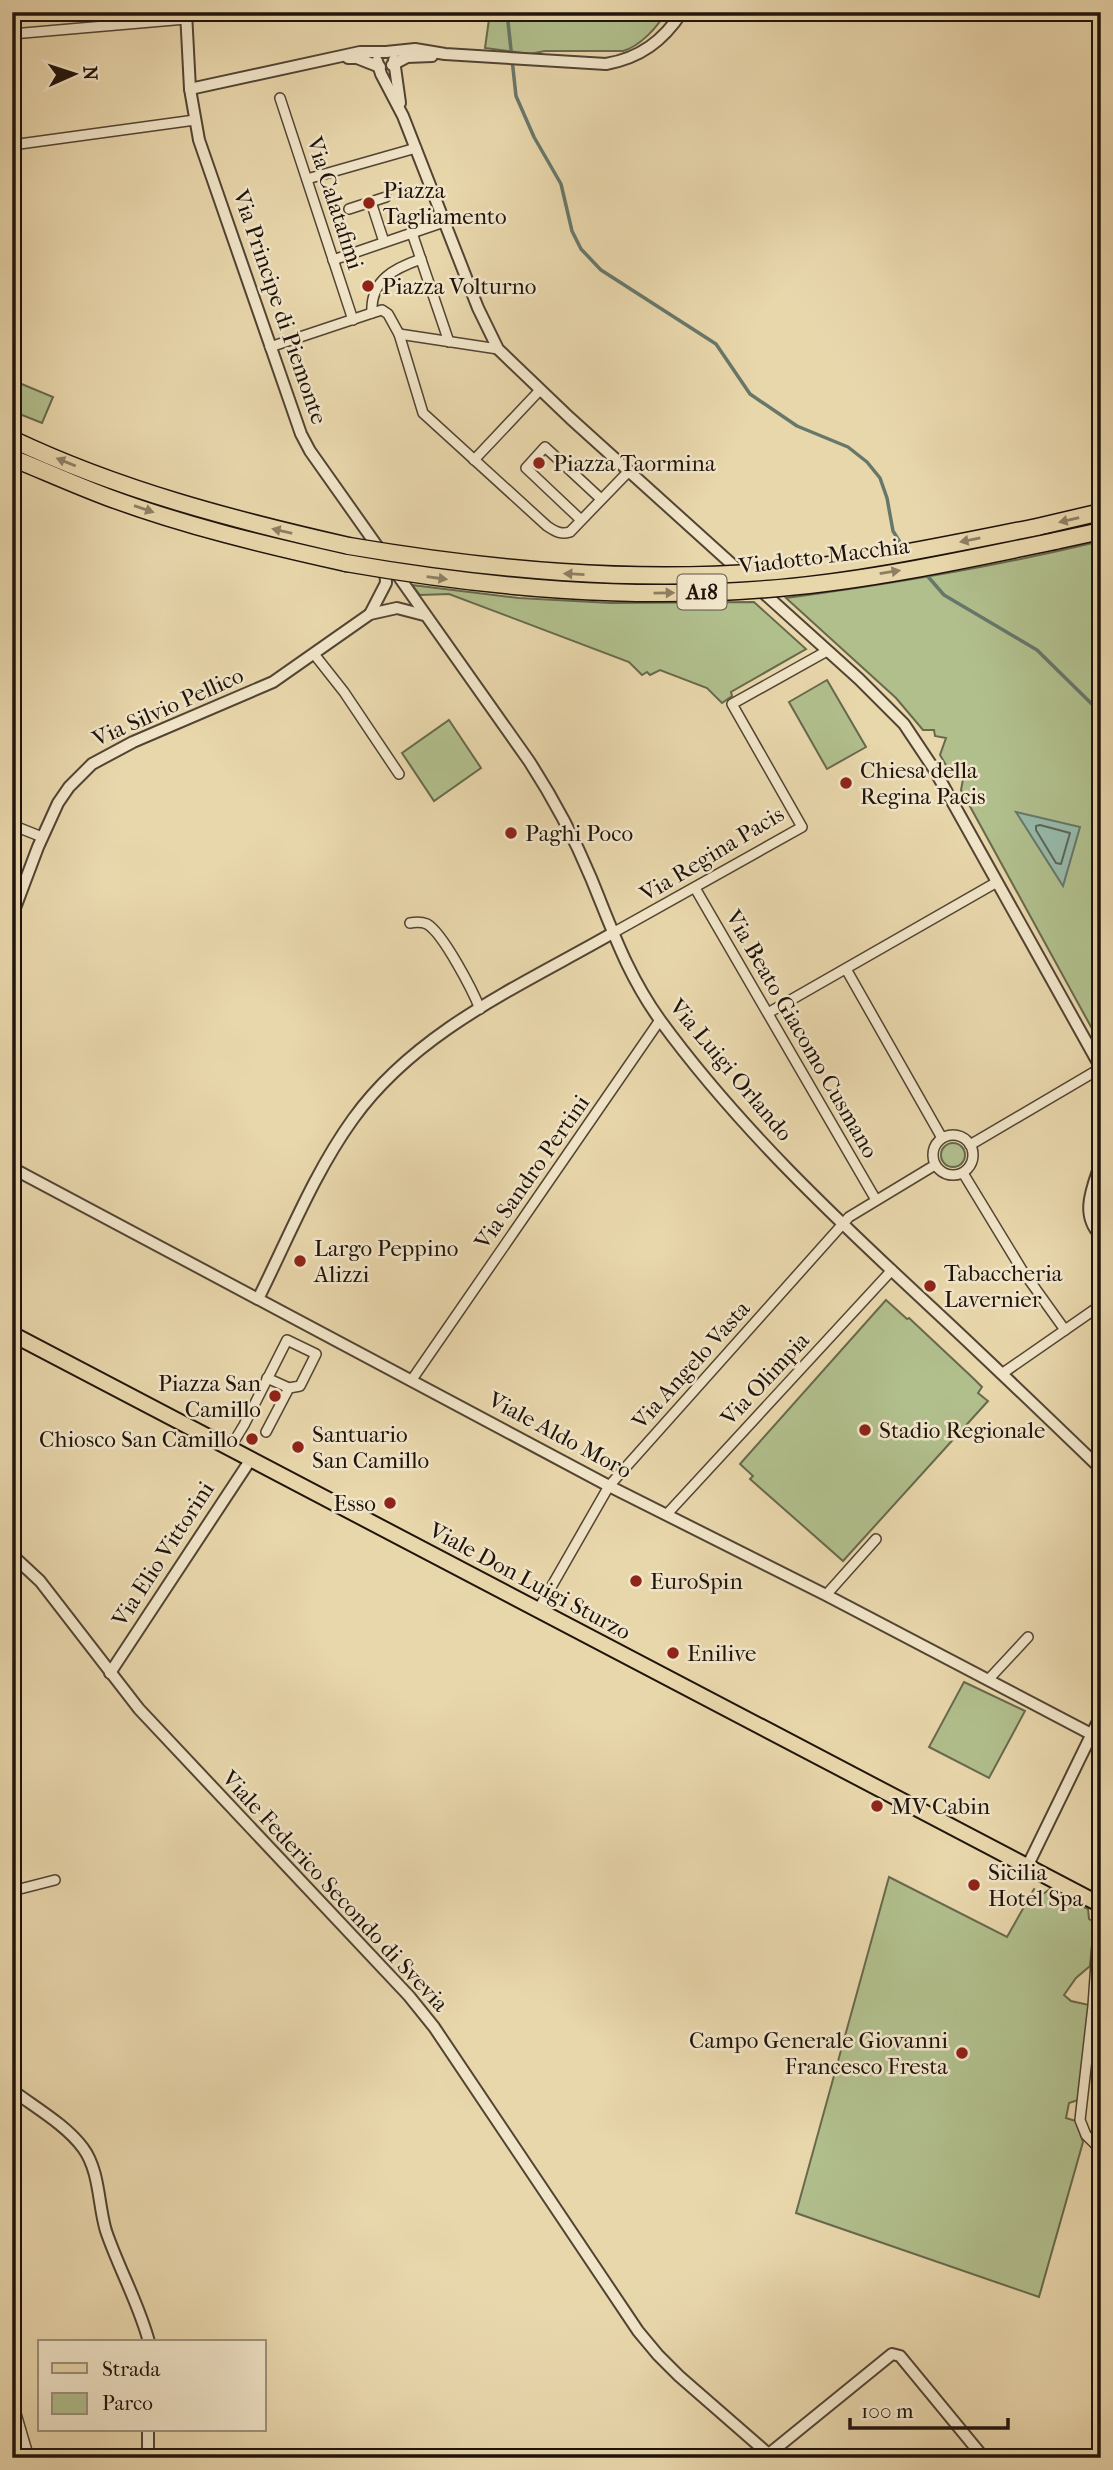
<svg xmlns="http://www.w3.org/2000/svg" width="1113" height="2470" font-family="'IM FELL French Canon',serif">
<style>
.green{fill:#b1bf8d;stroke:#68694c;stroke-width:2}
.water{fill:#97baaa;stroke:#67776a;stroke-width:2}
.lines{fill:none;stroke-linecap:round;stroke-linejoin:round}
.shore{stroke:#5b665a;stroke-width:2}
.stream{stroke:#67776a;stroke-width:3.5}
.minor-casing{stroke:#524433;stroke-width:12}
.tertiary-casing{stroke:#524433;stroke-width:14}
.primary-casing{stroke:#1f130b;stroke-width:18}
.motorway-casing{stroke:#1f130b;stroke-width:19}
.minor{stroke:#f1e5c9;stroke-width:9}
.tertiary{stroke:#f1e5c9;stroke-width:10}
.primary{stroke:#e9d7ac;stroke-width:14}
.motorway{stroke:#e9d7ac;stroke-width:16}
.motorway-bridge-casing{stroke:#1f130b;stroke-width:19;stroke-linecap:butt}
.motorway-bridge{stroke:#e9d7ac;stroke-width:16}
.oneway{fill:#8e7f64}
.poi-dot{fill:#8f2418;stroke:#f1e5c9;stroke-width:2.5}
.labels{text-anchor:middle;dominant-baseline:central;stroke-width:5;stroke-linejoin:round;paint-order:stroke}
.shield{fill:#f1e5c9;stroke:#5e5244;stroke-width:2}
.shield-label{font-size:21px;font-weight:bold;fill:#1f130b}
.poi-label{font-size:23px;fill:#1f130b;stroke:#f1e5c9;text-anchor:start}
.street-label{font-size:23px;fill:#1f130b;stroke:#f1e5c9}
</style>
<rect width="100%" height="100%" fill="#e9d7ac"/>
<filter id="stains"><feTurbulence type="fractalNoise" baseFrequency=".00286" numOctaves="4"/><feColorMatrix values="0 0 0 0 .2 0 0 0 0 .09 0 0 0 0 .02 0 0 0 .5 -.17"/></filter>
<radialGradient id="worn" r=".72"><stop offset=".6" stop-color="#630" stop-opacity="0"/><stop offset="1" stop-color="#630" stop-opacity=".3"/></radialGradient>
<g class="green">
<path d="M 490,12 L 666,12 C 657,28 640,46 623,51 L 545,51 L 530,54 L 485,48 Z"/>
<path d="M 12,380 L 53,397 L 42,423 L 12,411 Z"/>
<path d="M 1101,541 L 1101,1045 L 961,790 L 963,779 L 953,777 L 940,755 L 946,738 L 935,736 L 934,730 L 923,730 L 896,698 L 786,598 C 892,584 998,566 1101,541 Z"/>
<path d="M 412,585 L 519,598 L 611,603 L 754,602 L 806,649 L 731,692 L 732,696 L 722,703 L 707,688 L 660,670 L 650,675 L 647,672 L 642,675 L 629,662 L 449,594 L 420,595 Z"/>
<path d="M 827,680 L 866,747 L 827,769 L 789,702 Z"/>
<path d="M 449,720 L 481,768 L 434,801 L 402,753 Z"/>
<circle cx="953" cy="1155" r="12"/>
<path d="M 886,1300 L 907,1319 L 909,1318 L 973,1378 L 982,1387 L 978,1393 L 988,1401 L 843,1561 L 750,1479 L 753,1476 L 740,1464 Z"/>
<path d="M 964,1682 L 1025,1711 L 989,1778 L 929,1747 Z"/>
<path d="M 889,1877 L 1007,1937 L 1034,1889 L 1043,1894 L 1050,1889 L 1088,1909 L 1089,1919 L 1094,1922 L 1090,1966 L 1076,1978 L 1064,1995 L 1071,2001 L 1089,2005 L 1078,2100 L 1069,2103 L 1066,2118 L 1076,2121 L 1083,2142 L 1039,2297 L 796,2213 Z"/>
</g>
<path class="water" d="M 1016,812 L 1080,827 L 1063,886 Z"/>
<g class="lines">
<path class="shore" d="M 1040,825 L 1070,833 L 1061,864 L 1056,863 L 1036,830 L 1036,826 Z"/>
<g class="stream">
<path d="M 508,12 L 508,22 L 516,96 L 534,137 L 561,184 L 572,231 L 581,249 L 601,270 L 716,344 L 750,394 L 797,426 L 848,447 L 867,462 L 880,478 L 887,498 L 893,531 L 903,547"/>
<path d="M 924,572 L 944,595 L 1037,650 L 1101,713"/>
</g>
<g class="minor-casing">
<g id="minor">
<path d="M 12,34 L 186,19"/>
<path d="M 280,98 L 353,320"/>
<path d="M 12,145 L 195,120"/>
<path d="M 307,179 L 416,148"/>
<path d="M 371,202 L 384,242"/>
<path d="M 349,209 L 386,197"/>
<path d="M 412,233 L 449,342"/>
<path d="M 333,260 L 444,222"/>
<path d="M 372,313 C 370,280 395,268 421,259"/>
<path d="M 399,334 L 498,349"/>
<path d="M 270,347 L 372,313 L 382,310 L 388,314 L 399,334 L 423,413 L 547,526 C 555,531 560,535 570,532 L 629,471"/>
<path d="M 474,460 L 540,390"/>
<path d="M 581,520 L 526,468 L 545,447 L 601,499"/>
<path d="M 314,654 L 344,692 L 399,774"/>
<path d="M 12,825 L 42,837"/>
<path d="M 695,888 L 876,1200"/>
<path d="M 410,923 C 416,922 422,922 427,924 C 443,933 473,991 480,1009"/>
<path d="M 611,934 L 802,827 L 732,704 L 827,651"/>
<path d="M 846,969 L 942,1138"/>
<path d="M 768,1013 L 997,882"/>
<circle cx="953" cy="1155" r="20"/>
<path d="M 970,1145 L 1101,1068"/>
<path d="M 963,1173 L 1022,1270 L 1065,1330"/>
<path d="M 1003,1373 L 1101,1305"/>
<path d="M 267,1378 L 289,1388"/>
<path d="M 411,1381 L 660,1020"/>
<path d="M 230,1448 L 244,1425 L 287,1340 L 316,1354 L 300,1386 L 289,1388 L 266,1432"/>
<path d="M 667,1514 L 892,1270"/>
<path d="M 826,1595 L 876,1539"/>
<path d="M 538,1610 L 609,1486 L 849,1217 L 935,1165"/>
<path d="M 988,1680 L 1028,1637"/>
<path d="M 12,1891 L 55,1880"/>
<path d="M 1098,2147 L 1086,2135 L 1080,2120 L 1093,2006 L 1100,1905"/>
<path d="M 12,2400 L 29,2458"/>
</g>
</g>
<g class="tertiary-casing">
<g id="tertiary">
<path d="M 186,12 L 190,89 L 199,140 L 301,434 L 310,451 L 529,761 C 553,798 574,837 591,878 C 612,929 627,974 660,1020 C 738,1127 835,1218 932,1308 C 989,1361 1045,1415 1101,1469"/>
<path d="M 386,52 L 415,49 L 445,54 L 606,64 C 640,58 663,41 682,12"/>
<path d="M 348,58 L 357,58 L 380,67"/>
<path d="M 394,60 L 400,103"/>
<path d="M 377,61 L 381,74 L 403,116 L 478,308 L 498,349 L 570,418 L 859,679 L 904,724 L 934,769 L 1101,1068"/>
<path d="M 392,65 L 407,57 L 432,56"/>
<path d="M 190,89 L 360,52 L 384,52"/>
<path d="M 370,614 L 386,583 L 385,565"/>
<path d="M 12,916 L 38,847 L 58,803 L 69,787 L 92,764 L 133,742 L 273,682 L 370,614 L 397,608 L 424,615"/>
<path d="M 1101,1162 C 1093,1187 1079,1214 1101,1236"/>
<path d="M 12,1168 L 609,1486 L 826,1595 L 1091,1734"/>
<path d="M 258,1299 C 288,1239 314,1173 353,1119 C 416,1031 520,986 611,934"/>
<path d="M 12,1555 L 40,1581 L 139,1709 L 409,1996 L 434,2027 L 638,2331 L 658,2355 L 679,2376 L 773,2458"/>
<path d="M 110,1673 L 251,1459"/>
<path d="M 1027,1867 L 1101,1715"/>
<path d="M 12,2090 C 36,2108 66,2125 83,2148 C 100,2171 98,2205 106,2231 C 119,2269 139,2304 149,2342"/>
<path d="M 148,2430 L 148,2458"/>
<path d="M 769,2454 L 892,2354 L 900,2356 L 984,2458"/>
</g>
</g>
<g class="primary-casing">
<path id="primary" d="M 12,1334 L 1101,1905"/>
</g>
<g class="motorway-casing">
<g id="motorway">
<path d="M 12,439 C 119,490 234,520 349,546"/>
<path d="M 12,458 C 44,471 75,485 107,497 C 185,526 265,545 346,563"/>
<path d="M 1037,527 L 1101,512"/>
<path d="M 1055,541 L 1101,531"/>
</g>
</g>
<use href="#minor" class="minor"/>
<use href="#tertiary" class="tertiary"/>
<use href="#primary" class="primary"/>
<use href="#motorway" class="motorway"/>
<g class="motorway-bridge-casing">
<g id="motorway-bridge">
<path d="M 349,546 C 491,570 632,583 776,571 C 864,563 951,544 1037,527"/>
<path d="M 346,563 C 489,588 633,601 779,588 C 872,580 964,560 1055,541"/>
</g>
</g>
<use href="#motorway-bridge" class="motorway-bridge"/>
</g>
<defs><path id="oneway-solid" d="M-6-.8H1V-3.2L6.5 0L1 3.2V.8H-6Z" transform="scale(1.75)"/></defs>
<g class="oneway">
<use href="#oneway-solid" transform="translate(66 462) rotate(-158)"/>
<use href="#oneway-solid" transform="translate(144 509) rotate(19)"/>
<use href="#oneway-solid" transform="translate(1069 520) rotate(167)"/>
<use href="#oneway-solid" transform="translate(282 531) rotate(-167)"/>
<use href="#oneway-solid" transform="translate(970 540) rotate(169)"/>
<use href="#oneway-solid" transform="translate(890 572) rotate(-9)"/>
<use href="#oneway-solid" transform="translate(574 574) rotate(-177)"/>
<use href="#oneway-solid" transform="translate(437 578) rotate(8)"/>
<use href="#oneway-solid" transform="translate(664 593) rotate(-1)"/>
</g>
<g class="poi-dot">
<circle cx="369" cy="203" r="7"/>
<circle cx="368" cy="286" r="7"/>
<circle cx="539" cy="463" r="7"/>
<circle cx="846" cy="783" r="7"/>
<circle cx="511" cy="833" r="7"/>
<circle cx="300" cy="1261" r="7"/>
<circle cx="930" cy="1286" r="7"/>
<circle cx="275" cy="1396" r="7"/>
<circle cx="865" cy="1430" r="7"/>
<circle cx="252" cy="1439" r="7"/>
<circle cx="298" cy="1447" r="7"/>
<circle cx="390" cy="1503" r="7"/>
<circle cx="636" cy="1581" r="7"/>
<circle cx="673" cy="1653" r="7"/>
<circle cx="877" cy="1806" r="7"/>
<circle cx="974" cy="1885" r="7"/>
<circle cx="962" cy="2053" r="7"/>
</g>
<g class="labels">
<rect class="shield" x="677.5" y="574.5" width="49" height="35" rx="5"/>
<g class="shield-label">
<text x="702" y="592">A18</text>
</g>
<g class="poi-label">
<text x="383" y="190">Piazza<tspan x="383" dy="26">Tagliamento</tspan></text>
<text x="382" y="286">Piazza Volturno</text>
<text x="553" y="463">Piazza Taormina</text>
<text x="860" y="770">Chiesa della<tspan x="860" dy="26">Regina Pacis</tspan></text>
<text x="525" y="833">Paghi Poco</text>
<text x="314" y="1248">Largo Peppino<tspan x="314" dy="26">Alizzi</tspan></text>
<text x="944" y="1273">Tabaccheria<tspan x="944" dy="26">Lavernier</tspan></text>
<text x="261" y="1383" text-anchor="end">Piazza San<tspan x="261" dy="26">Camillo</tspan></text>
<text x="879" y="1430">Stadio Regionale</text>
<text x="312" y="1434">Santuario<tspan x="312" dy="26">San Camillo</tspan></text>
<text x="238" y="1439" text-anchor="end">Chiosco San Camillo</text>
<text x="376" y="1503" text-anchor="end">Esso</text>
<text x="650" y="1581">EuroSpin</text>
<text x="687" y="1653">Enilive</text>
<text x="891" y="1806">MV Cabin</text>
<text x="988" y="1872">Sicilia<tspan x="988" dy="26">Hotel Spa</tspan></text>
<text x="948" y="2040" text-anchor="end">Campo Generale Giovanni<tspan x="948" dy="26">Francesco Fresta</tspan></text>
</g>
<g class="street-label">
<text transform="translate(335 203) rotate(72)">Via Calatafimi</text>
<text transform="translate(280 307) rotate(71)">Via Principe di Piemonte</text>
<text transform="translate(824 556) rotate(-7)">Viadotto Macchia</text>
<text transform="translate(168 707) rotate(-24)">Via Silvio Pellico</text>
<text transform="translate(712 854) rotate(-31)">Via Regina Pacis</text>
<text transform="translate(802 1034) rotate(60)">Via Beato Giacomo Cusmano</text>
<text transform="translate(731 1070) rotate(50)">Via Luigi Orlando</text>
<text transform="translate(532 1172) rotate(-55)">Via Sandro Pertini</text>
<text transform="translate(691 1365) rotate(-48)">Via Angelo Vasta</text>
<text transform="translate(765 1379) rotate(-47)">Via Olimpia</text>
<text transform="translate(560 1435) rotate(28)">Viale Aldo Moro</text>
<text transform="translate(163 1554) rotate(-57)">Via Elio Vittorini</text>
<text transform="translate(530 1581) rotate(28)">Viale Don Luigi Sturzo</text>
<text transform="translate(335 1891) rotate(47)">Viale Federico Secondo di Svevia</text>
</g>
</g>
<rect width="1113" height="2470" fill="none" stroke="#e9d7ac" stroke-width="42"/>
<rect x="14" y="14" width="1085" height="2442" fill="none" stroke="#1f130b" stroke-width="3.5"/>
<rect x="21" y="21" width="1071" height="2428" fill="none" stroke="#1f130b" stroke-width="2"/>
<rect x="38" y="2340" width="228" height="91" fill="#f1e5c9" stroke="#9d917d" stroke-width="2"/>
<rect x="52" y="2363" width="35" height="10" fill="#e9d7ac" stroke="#9d917d" stroke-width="2"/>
<text x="102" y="2376" font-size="21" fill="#1f130b">Strada</text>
<rect x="52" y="2393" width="35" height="21" fill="#b1bf8d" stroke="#9d917d" stroke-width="2"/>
<text x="102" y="2410" font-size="21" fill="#1f130b">Parco</text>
<g transform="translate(74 74) rotate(87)" stroke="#f1e5c9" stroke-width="5" paint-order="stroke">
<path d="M0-5L12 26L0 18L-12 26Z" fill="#1f130b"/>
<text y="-10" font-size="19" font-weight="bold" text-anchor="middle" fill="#1f130b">N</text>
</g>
<path d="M850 2418v10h158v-10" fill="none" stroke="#1f130b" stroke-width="3.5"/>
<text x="861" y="2418" font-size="21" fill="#1f130b" stroke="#f1e5c9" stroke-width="5" paint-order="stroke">100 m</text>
<rect width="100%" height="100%" filter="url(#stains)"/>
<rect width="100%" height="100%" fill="url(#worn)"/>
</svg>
